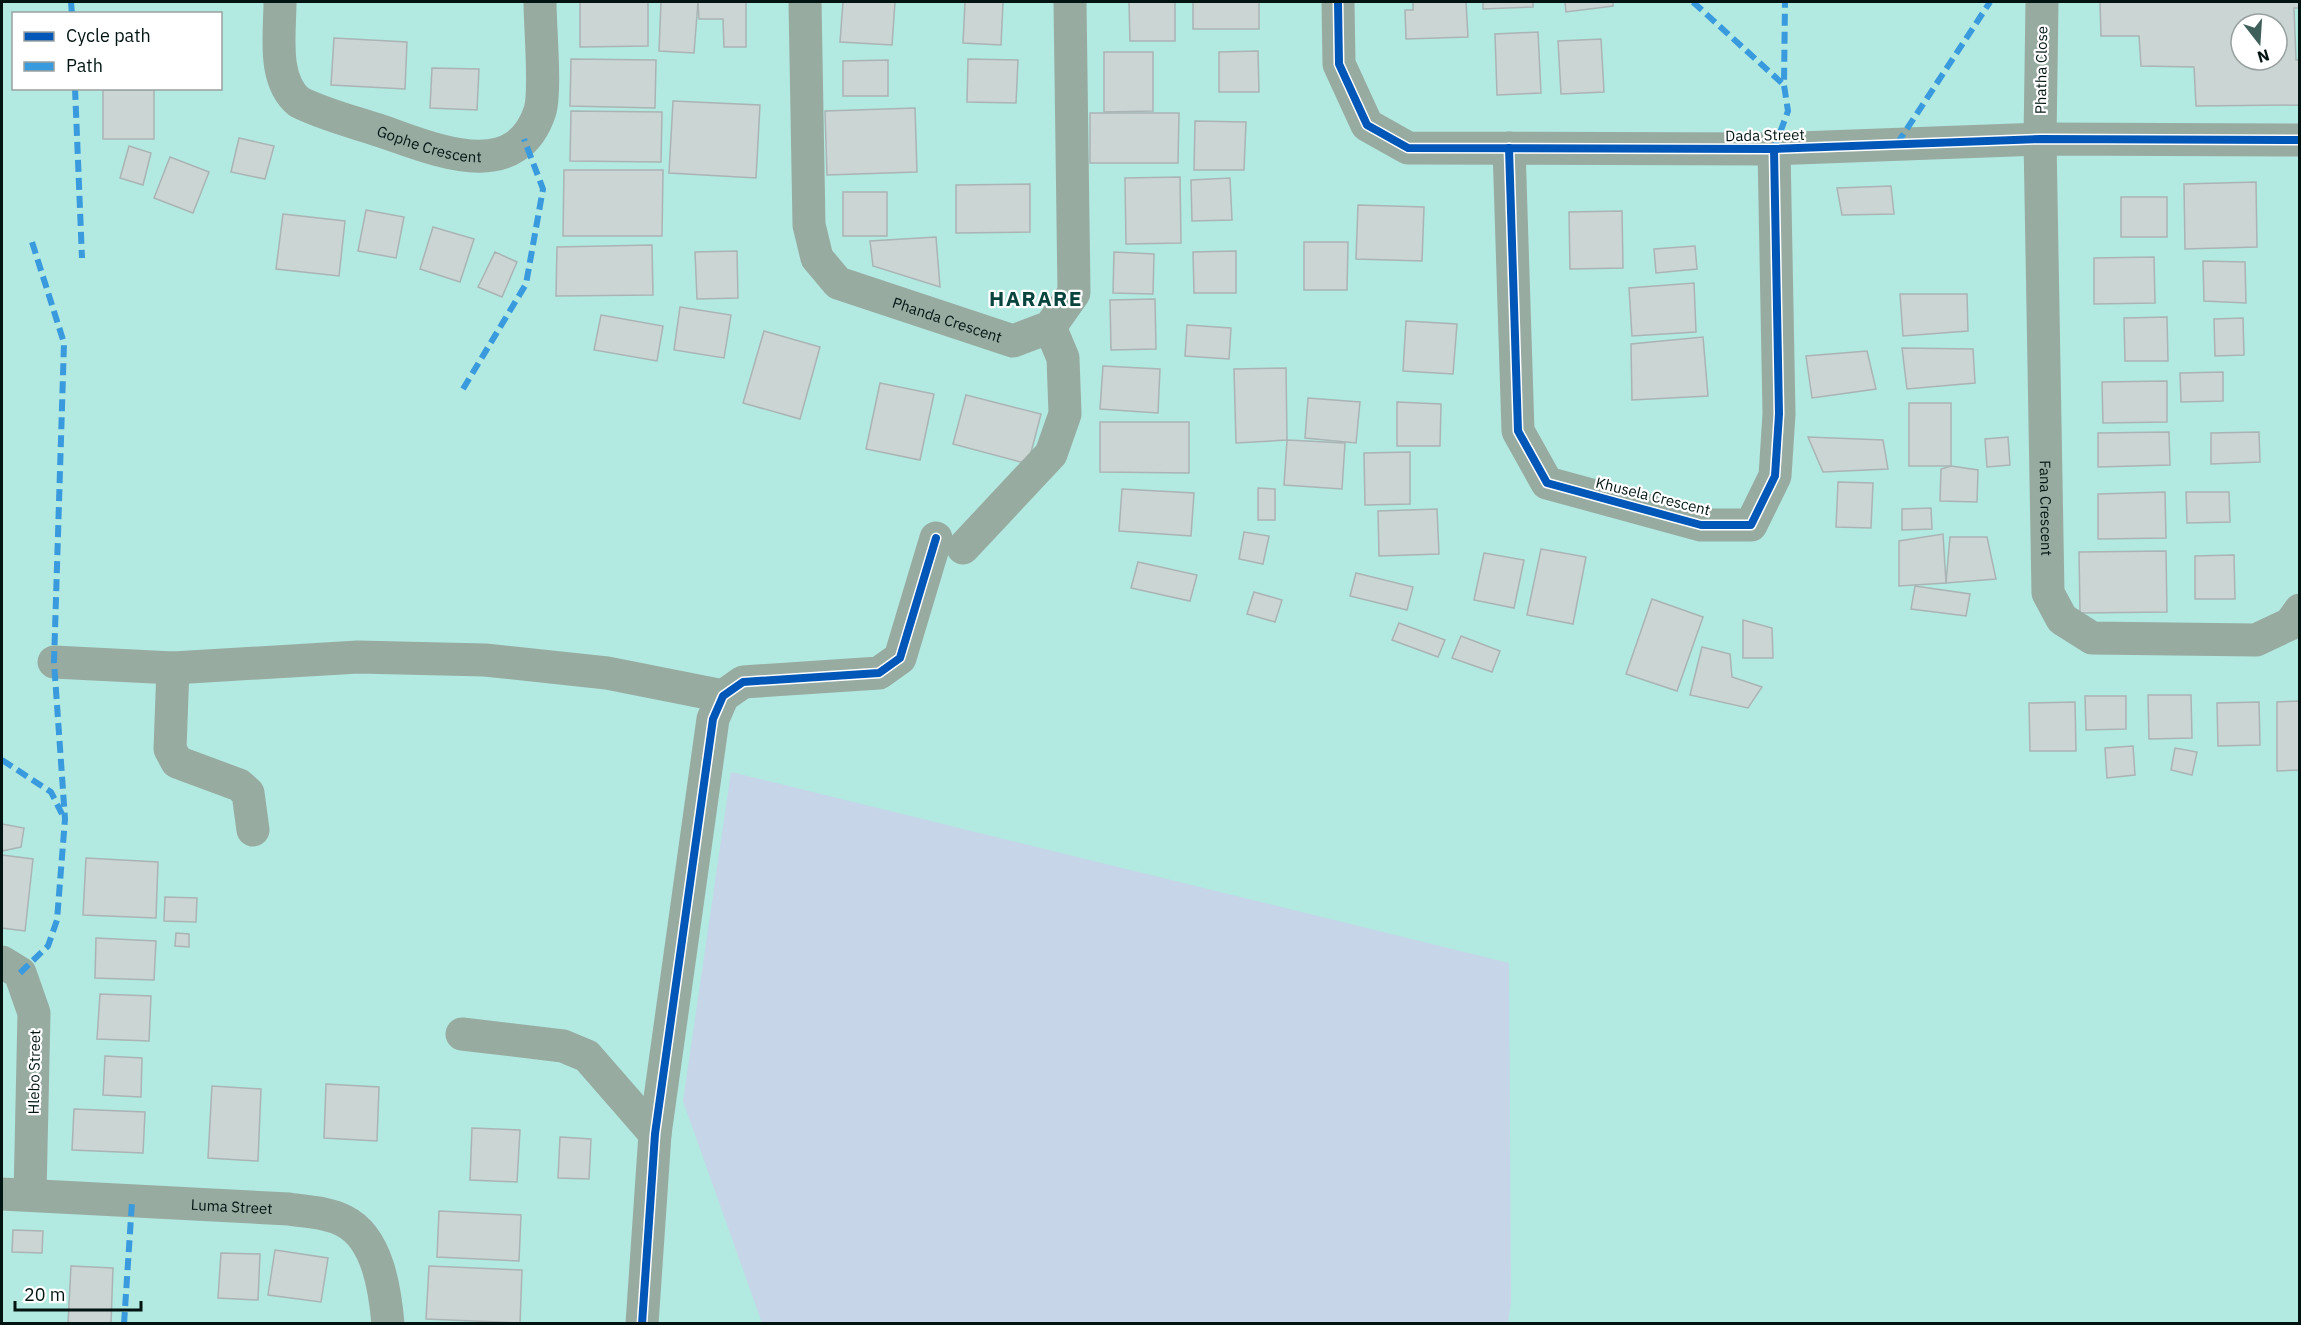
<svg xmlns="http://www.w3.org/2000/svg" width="2301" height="1325" font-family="'IBM Plex Sans',sans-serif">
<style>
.green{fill:#c6d5e8}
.building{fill:#cad5d4;stroke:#aab4b4;stroke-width:1.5;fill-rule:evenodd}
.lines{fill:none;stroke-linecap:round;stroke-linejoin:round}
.minor{stroke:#98aba1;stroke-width:33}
.quiet{stroke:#399ade;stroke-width:6;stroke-dasharray:12 6;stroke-linecap:butt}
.cycleway-casing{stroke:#fff;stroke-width:11}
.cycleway{stroke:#0057b8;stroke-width:8}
.labels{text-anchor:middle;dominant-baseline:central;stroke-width:4.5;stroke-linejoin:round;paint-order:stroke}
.street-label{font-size:15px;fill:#011411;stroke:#fff}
.district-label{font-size:21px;font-weight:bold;letter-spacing:1.5px;fill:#08433d;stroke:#fff}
</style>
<rect width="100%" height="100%" fill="#b2e9e1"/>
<path class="green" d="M 731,772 L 1509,963 L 1511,1302 L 1508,1323 L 762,1323 L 683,1101 Z"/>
<g class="building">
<path d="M 580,2 L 648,2 L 648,46 L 580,47 Z"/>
<path d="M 661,2 L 698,2 L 694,53 L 659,51 Z"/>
<path d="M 698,2 L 746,2 L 746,47 L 724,47 L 723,19 L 699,19 Z"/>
<path d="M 843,2 L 895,2 L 892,45 L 840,42 Z"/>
<path d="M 965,2 L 1003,2 L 1001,45 L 963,43 Z"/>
<path d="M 1129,2 L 1175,2 L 1175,41 L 1130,41 Z"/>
<rect x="1193" y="2" width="66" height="27"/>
<path d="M 1413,2 L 1466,2 L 1468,37 L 1406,39 L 1405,10 L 1413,10 Z"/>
<path d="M 1483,2 L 1533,2 L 1533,7 L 1483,9 Z"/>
<path d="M 1565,2 L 1613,2 L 1613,6 L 1566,12 Z"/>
<path d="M 2100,2 L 2300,2 L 2300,8 L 2294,8 L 2296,60 L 2300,60 L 2300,105 L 2196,106 L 2194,67 L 2141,66 L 2139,36 L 2101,36 ZM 2241,24 L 2277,24 L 2277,60 L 2241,60 Z"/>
<path d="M 1538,32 L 1541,93 L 1497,95 L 1495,34 Z"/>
<path d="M 334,38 L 407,42 L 405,89 L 331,85 Z"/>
<path d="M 1601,39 L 1604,92 L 1561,94 L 1558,41 Z"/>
<path d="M 1258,51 L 1259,92 L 1219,92 L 1219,52 Z"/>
<path d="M 1104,52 L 1153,52 L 1153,111 L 1104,112 Z"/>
<path d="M 571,59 L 656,60 L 655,108 L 570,106 Z"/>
<path d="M 968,59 L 1018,60 L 1016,103 L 967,102 Z"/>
<path d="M 888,60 L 888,96 L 843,96 L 843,61 Z"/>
<path d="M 432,68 L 479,69 L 477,110 L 430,108 Z"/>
<rect x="103" y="90" width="51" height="49"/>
<path d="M 673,101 L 760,105 L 756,178 L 669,173 Z"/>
<path d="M 915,108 L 917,172 L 827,175 L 825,111 Z"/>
<path d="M 571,111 L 662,112 L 661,162 L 570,161 Z"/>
<path d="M 1090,113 L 1179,113 L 1178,163 L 1090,163 Z"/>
<path d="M 1195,121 L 1246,122 L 1244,170 L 1194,170 Z"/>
<path d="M 239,138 L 274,146 L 265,179 L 231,172 Z"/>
<path d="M 129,146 L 151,153 L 143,185 L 120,178 Z"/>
<path d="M 170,157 L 209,172 L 193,213 L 154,198 Z"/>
<path d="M 564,170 L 663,170 L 662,236 L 563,236 Z"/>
<path d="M 1180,177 L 1181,243 L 1126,244 L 1125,178 Z"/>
<path d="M 1230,178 L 1232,220 L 1192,221 L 1191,180 Z"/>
<path d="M 2256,182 L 2257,247 L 2185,249 L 2184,184 Z"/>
<path d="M 1030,184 L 1030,232 L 956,233 L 956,185 Z"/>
<path d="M 1891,186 L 1894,214 L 1842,215 L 1837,188 Z"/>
<rect x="843" y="192" width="44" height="44"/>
<rect x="2121" y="197" width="46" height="40"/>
<path d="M 1358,205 L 1424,207 L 1422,261 L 1356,259 Z"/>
<path d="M 366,210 L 404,217 L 396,258 L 358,251 Z"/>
<path d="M 1622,211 L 1623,268 L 1570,269 L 1569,212 Z"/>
<path d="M 283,214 L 345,221 L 339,276 L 276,269 Z"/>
<path d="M 433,227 L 474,239 L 460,282 L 420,269 Z"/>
<path d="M 936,237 L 940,287 L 873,266 L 870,241 Z"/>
<path d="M 1304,242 L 1348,242 L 1347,290 L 1304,290 Z"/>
<path d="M 652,245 L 653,295 L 556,296 L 557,247 Z"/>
<path d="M 1695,246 L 1697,269 L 1656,273 L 1654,249 Z"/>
<path d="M 737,251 L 738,298 L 697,299 L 695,252 Z"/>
<path d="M 1236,251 L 1236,293 L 1194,293 L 1193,252 Z"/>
<path d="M 495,252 L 517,262 L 502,297 L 478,287 Z"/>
<path d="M 1114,252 L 1154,254 L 1153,294 L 1113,293 Z"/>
<path d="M 2154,257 L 2155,303 L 2094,304 L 2094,258 Z"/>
<path d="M 2203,261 L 2245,262 L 2246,303 L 2204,301 Z"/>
<path d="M 1694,283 L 1696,332 L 1632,336 L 1629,288 Z"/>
<path d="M 1900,294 L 1967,294 L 1968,331 L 1903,336 Z"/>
<path d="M 1155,299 L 1156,349 L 1111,350 L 1110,300 Z"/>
<path d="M 680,307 L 731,315 L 724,358 L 674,350 Z"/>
<path d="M 601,315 L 663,326 L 657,361 L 594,350 Z"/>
<path d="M 2167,317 L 2168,361 L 2125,361 L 2124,318 Z"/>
<path d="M 2243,318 L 2244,355 L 2215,356 L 2214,319 Z"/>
<path d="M 1406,321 L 1457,324 L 1453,374 L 1403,371 Z"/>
<path d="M 1187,325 L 1231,328 L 1229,359 L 1185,356 Z"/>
<path d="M 764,331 L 820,347 L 800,419 L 743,403 Z"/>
<path d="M 1703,337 L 1708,396 L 1632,400 L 1631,344 Z"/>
<path d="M 1902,348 L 1973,349 L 1975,383 L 1907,389 Z"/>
<path d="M 1867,351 L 1876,389 L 1812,398 L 1806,356 Z"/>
<path d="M 1103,366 L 1160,369 L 1158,413 L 1100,409 Z"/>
<path d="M 1286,368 L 1287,440 L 1236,443 L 1234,369 Z"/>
<path d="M 2223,372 L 2223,401 L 2181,402 L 2180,373 Z"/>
<path d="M 2167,381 L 2167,422 L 2103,423 L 2102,382 Z"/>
<path d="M 880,383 L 934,394 L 920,460 L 866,449 Z"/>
<path d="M 966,395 L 1041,414 L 1028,464 L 953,444 Z"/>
<path d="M 1308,398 L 1360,402 L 1356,443 L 1305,438 Z"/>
<path d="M 1397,402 L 1441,404 L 1440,446 L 1397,446 Z"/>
<rect x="1909" y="403" width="42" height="63"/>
<path d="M 1100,422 L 1189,422 L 1189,473 L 1100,472 Z"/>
<path d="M 2169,432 L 2170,465 L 2098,467 L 2098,433 Z"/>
<path d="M 2259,432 L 2260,462 L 2211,464 L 2211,433 Z"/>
<path d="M 1808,437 L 1883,440 L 1888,469 L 1823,472 Z"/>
<path d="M 2008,437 L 2010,465 L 1987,467 L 1985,439 Z"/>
<path d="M 1287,440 L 1345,443 L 1342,489 L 1284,485 Z"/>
<path d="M 1410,452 L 1410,504 L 1365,505 L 1364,453 Z"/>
<path d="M 1951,466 L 1978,470 L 1977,502 L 1940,501 L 1941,469 Z"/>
<path d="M 1838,482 L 1873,483 L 1871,528 L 1836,527 Z"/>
<path d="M 1258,488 L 1275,489 L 1275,520 L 1258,520 Z"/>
<path d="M 1122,489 L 1194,493 L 1191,536 L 1119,531 Z"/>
<path d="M 2165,492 L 2166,538 L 2098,539 L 2098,494 Z"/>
<path d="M 2186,492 L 2229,492 L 2230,522 L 2187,523 Z"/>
<path d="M 1931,508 L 1932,529 L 1902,530 L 1902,509 Z"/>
<path d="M 1437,509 L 1439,554 L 1379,556 L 1378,511 Z"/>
<path d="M 1244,532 L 1269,536 L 1263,564 L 1239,559 Z"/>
<path d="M 1943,534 L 1946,583 L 1899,586 L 1899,541 Z"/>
<path d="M 1950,537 L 1987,537 L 1996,579 L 1946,583 Z"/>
<path d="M 1541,549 L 1586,557 L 1573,624 L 1527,615 Z"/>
<path d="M 2166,551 L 2167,612 L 2080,613 L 2079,552 Z"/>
<path d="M 1484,553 L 1524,560 L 1514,608 L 1474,600 Z"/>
<path d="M 2234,555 L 2235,599 L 2195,599 L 2195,556 Z"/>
<path d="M 1138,562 L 1197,575 L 1190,601 L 1131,588 Z"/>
<path d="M 1356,573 L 1413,587 L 1407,610 L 1350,596 Z"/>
<path d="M 1915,586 L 1970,594 L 1966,616 L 1911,609 Z"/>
<path d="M 1254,592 L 1282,600 L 1275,622 L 1247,614 Z"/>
<path d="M 1652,599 L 1703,617 L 1677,691 L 1626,674 Z"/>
<path d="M 1743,620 L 1772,628 L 1773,658 L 1743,658 Z"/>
<path d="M 1399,623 L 1445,640 L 1438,657 L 1392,640 Z"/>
<path d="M 1461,636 L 1500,651 L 1492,672 L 1452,658 Z"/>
<path d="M 1702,647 L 1730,654 L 1732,677 L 1762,687 L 1748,708 L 1690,695 Z"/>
<path d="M 2148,695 L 2191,695 L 2192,738 L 2149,739 Z"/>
<path d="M 2085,696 L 2126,696 L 2126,729 L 2086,730 Z"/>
<path d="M 2300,701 L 2300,770 L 2277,771 L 2277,702 Z"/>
<path d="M 2075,702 L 2076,751 L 2030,751 L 2029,703 Z"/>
<path d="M 2259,702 L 2260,745 L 2218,746 L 2217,703 Z"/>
<path d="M 2133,746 L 2135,775 L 2107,778 L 2105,748 Z"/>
<path d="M 2175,748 L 2197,752 L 2192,775 L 2171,770 Z"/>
<path d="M 2,824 L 24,828 L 21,847 L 2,851 Z"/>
<path d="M 2,855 L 33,859 L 25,931 L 2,928 Z"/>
<path d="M 86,858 L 158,862 L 156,918 L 83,915 Z"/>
<path d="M 165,897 L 197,898 L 196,922 L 164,921 Z"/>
<path d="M 176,933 L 189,934 L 189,947 L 175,946 Z"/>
<path d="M 96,938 L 156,941 L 154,980 L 95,978 Z"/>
<path d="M 100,994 L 151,996 L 149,1041 L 97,1039 Z"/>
<path d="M 105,1056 L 142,1058 L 141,1097 L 103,1095 Z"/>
<path d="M 326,1084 L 379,1087 L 377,1141 L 324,1138 Z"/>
<path d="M 212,1086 L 261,1089 L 258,1161 L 208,1158 Z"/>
<path d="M 74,1109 L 145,1112 L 143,1153 L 72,1150 Z"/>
<path d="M 472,1128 L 520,1130 L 517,1182 L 470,1180 Z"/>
<path d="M 560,1137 L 591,1139 L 589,1179 L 558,1178 Z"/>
<path d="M 439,1211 L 521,1215 L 519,1261 L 437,1257 Z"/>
<path d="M 13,1230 L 43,1231 L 42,1253 L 12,1252 Z"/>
<path d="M 275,1250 L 328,1258 L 321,1302 L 268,1295 Z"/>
<path d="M 221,1253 L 260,1254 L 258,1300 L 218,1298 Z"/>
<path d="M 71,1266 L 113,1268 L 111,1324 L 68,1324 Z"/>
<path d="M 429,1266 L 522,1270 L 520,1323 L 426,1319 Z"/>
</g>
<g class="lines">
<g class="minor">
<path id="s1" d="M 280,2 C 280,33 272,80 299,102 C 325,115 354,122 381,131 C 432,148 515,187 540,111 C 546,91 540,26 540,2"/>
<path id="s2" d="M 805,2 L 809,225 L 817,258 L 838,283 L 1013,341 L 1050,327 L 1074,293 L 1070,2"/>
<path d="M 1338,2 L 1339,64 L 1367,125 L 1408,148 L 1774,149 L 2040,139 L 2300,140"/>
<path id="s3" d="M 2042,2 L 2040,139 L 2048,593 L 2062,619 L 2092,638 L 2256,640 L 2290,624 L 2300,610"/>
<path d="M 1509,148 L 1518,431 L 1547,483 L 1701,525 L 1751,525 L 1775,476 L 1779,414 L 1774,149"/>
<path d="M 963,548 L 1051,454 L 1065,414 L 1063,358 L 1050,327"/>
<path d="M 54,662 L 173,668 L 358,657 L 485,660 L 607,673 L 723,696"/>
<path d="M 173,668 L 170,749 L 177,762 L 239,785 L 248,793 L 253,830"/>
<path d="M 2,962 L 20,973 L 34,1013 L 30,1195"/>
<path d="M 462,1034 L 563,1046 L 587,1056 L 655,1134"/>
<path id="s4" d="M 2,1194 L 289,1209 C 307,1212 327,1212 344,1221 C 378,1238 385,1290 388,1324"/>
<path d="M 642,1324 L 655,1134 L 713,719 L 723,696 L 743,682 L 879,673 L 900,658 L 936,538"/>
</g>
<g class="quiet">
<path d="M 71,2 L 72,14"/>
<path d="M 1693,2 L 1784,85"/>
<path d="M 75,88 L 82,258"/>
<path d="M 1897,144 L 1990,2"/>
<path d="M 1774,149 L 1788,111 L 1784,85 L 1785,2"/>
<path d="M 463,389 L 526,284 L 543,189 L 524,139"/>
<path d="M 2,760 L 51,792 L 62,814"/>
<path d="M 20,973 L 48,946 L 57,920 L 65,819 L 54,662 L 64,343 L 32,242"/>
<path d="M 124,1324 L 132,1202"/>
</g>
<g class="cycleway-casing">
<g id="cycleway">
<path d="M 1338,2 L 1339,64 L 1367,125 L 1408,148 L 1774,149 L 2040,139 L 2300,140"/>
<path d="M 1509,148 L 1518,431 L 1547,483 L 1701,525 L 1751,525 L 1775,476 L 1779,414 L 1774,149"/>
<path d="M 642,1324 L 655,1134 L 713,719 L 723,696 L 743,682 L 879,673 L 900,658 L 936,538"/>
</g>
</g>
<use href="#cycleway" class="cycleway"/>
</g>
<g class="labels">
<g class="street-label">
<text transform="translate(2041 70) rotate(-89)">Phatha Close</text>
<text transform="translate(1765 135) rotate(-1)">Dada Street</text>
<text stroke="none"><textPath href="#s1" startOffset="243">Gophe Crescent</textPath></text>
<text stroke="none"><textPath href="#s2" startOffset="405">Phanda Crescent</textPath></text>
<text transform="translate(1653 496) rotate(14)">Khusela Crescent</text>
<text stroke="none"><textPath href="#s3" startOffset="506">Fana Crescent</textPath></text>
<text transform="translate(34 1072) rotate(-89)">Hlebo Street</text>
<text stroke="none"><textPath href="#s4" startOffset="230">Luma Street</textPath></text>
</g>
<g class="district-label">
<text x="1036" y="298">HARARE</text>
</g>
</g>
<rect width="2301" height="1325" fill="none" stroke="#011411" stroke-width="6"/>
<rect x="12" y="12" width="210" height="78" fill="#ffffff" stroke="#99a1a0" stroke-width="1.5"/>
<rect x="24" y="32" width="30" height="9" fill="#0057b8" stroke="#99a1a0" stroke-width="1.5"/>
<text x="66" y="42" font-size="18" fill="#011411">Cycle path</text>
<rect x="24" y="62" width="30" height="9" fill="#399ade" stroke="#99a1a0" stroke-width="1.5"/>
<text x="66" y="72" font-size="18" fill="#011411">Path</text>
<g transform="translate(2259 42) rotate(163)"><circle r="28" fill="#ffffff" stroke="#99a1a0" stroke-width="1.5"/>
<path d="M0-4.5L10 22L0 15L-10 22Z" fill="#3f5f5a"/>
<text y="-9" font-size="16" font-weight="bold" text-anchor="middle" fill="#011411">N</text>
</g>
<path d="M15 1301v9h126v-9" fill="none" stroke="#011411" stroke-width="3"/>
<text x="24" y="1301" font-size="18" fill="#011411" stroke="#ffffff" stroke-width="4.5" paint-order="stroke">20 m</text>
</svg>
